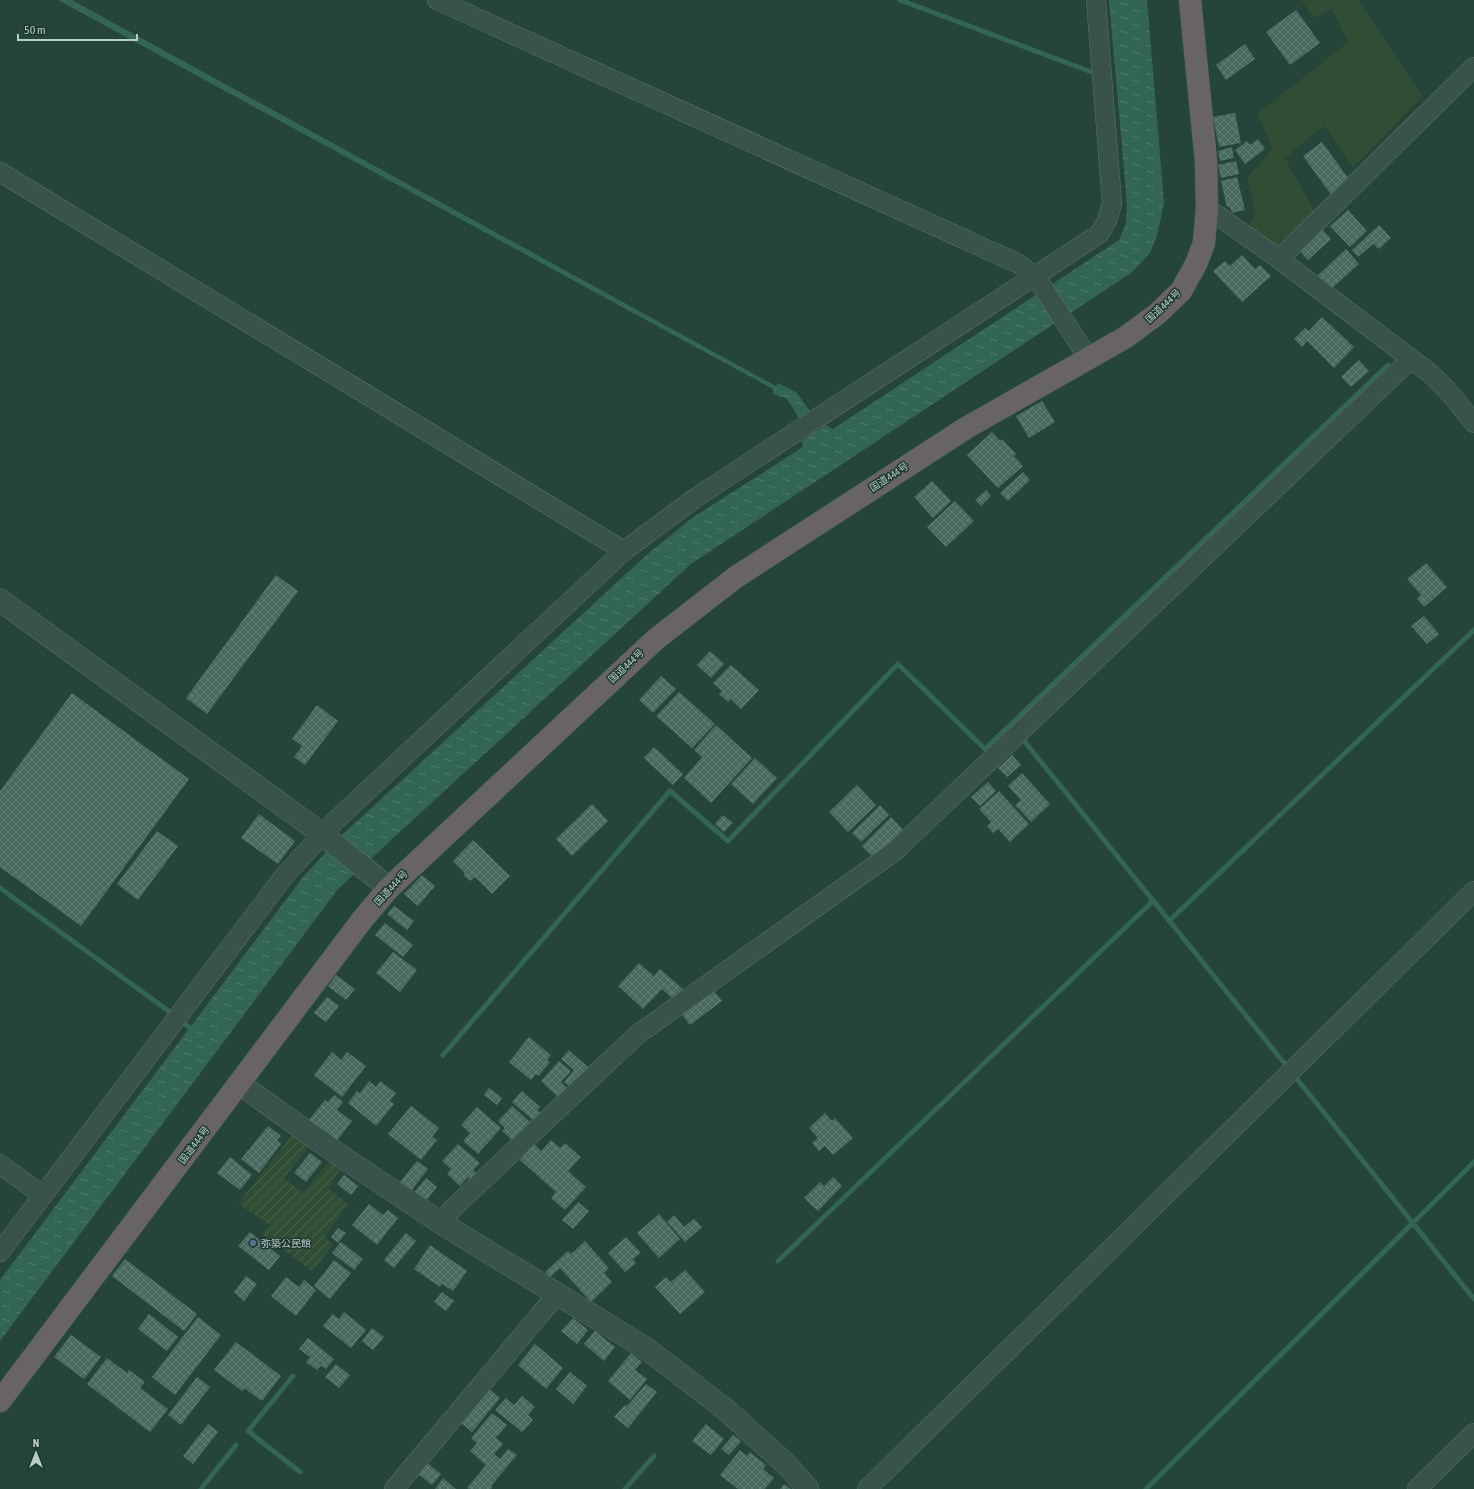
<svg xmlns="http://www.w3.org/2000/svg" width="1474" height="1489" font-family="'Asap Condensed','Noto Sans JP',sans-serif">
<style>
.grass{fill:#314d34}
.garden{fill:url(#garden-furrows)}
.water{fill:url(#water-ripples)}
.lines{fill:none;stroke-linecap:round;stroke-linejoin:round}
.stream{stroke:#336556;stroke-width:5}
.building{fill:url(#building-cross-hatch)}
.minor-casing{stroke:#5b736c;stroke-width:20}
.tertiary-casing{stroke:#5b736c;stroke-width:23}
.trunk-casing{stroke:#476059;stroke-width:23}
.minor{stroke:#39534c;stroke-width:19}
.tertiary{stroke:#39534c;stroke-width:22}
.trunk{stroke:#686465;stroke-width:22}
.service-dot{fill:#5c6f8a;stroke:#1e3831;stroke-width:1.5}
.labels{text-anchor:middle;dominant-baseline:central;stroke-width:3;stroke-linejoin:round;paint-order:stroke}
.street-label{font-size:10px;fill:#b7cdc7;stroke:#1e3831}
.poi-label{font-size:10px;fill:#b7cdc7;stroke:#1e3831;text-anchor:start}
</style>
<defs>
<pattern id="garden-furrows" width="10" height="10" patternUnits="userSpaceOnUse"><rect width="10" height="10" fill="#314d34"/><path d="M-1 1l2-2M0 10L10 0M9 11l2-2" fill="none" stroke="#4d6550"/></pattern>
<pattern id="water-ripples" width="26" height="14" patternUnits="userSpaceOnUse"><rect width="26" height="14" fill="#336556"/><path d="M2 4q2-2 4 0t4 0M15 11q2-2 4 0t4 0" fill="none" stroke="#4e7a6d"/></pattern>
<pattern id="building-cross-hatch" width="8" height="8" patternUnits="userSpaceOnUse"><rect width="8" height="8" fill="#496a61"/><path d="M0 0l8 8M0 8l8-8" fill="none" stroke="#617e76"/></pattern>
</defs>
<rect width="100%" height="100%" fill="#25443a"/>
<path class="grass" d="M 1301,0 L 1359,0 L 1423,96 L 1353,168 L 1324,126 L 1285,158 L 1315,212 L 1275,247 L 1249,225 L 1255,213 L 1247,177 L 1273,149 L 1257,114 L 1348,42 L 1332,9 L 1314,18 Z"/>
<path class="garden" d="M 293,1134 L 309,1146 L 284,1178 L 303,1193 L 330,1160 L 341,1168 L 328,1189 L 349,1204 L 324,1236 L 333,1245 L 312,1271 L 262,1234 L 269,1225 L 238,1204 Z"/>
<path class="water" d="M 58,0 L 72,0 L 776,386 L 778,383 L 797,393 L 810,411 L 807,414 L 818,431 L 826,425 L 833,429 L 1119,240 L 1126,223 L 1127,204 L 1109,0 L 1147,0 L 1164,203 L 1157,236 L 1150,253 L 1131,273 L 691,564 L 338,889 L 0,1341 L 0,1280 L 303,877 L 340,837 L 650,552 L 692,518 L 803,447 L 802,441 L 813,433 L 803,416 L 799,418 L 787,399 L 782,396 L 781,398 L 773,393 L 773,389 Z"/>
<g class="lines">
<g class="stream">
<path d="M 900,0 L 1094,73"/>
<path d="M 1025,742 L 1285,1064"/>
<path d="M 0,888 L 174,1015"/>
<path d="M 1169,921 L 1474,630"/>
<path d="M 180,1020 L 194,1031"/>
<path d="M 443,1055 L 670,791 L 728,841 L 898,664 L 985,749 L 1388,365"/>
<path d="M 1297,1079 L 1474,1299"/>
<path d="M 778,1261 L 1153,901"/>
<path d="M 293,1376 L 248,1431 L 300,1472"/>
<path d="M 201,1489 L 236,1445"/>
<path d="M 625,1489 L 654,1456"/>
<path d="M 1146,1489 L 1474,1162"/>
</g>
</g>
<g class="building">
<path d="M 1296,10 L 1320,43 L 1290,65 L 1266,32 Z"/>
<path d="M 1245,44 L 1255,59 L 1226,80 L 1216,65 Z"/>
<path d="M 1235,113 L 1241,143 L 1219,147 L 1213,117 Z"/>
<path d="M 1258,139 L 1265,149 L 1245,164 L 1235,150 L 1247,141 L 1250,145 Z"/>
<path d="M 1322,142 L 1351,182 L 1332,196 L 1303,156 Z"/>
<path d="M 1232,147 L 1234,158 L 1220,161 L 1218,151 Z"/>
<path d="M 1236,161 L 1239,174 L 1221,178 L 1218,165 Z"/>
<path d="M 1237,177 L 1245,210 L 1232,213 L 1230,207 L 1227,207 L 1221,181 Z"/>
<path d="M 1348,210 L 1367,231 L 1350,247 L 1330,226 Z"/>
<path d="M 1379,225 L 1391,238 L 1379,249 L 1373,244 L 1358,257 L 1352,250 Z"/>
<path d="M 1321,228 L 1331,239 L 1308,260 L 1298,249 Z"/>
<path d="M 1346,249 L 1359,264 L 1330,290 L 1317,276 Z"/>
<path d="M 1242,255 L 1255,269 L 1260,265 L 1271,276 L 1242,302 L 1213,271 L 1225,261 L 1230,266 Z"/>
<path d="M 1322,317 L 1354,347 L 1334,368 L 1307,341 L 1302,347 L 1294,339 L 1305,328 L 1309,331 Z"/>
<path d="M 1359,360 L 1369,371 L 1351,387 L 1341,377 Z"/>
<path d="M 1042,401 L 1055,422 L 1029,438 L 1016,416 Z"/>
<path d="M 992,432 L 1000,441 L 1002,439 L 1016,454 L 1014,456 L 1023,466 L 998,488 L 967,455 Z"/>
<path d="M 1023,472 L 1030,480 L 1008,501 L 1000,493 Z"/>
<path d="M 932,481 L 951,501 L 933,518 L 914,497 Z"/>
<path d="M 986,490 L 991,496 L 981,506 L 975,500 Z"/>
<path d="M 955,501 L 974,521 L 946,547 L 927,527 Z"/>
<path d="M 1426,563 L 1447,587 L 1424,607 L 1417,599 L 1421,595 L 1407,579 Z"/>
<path d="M 276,575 L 298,591 L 207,714 L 186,698 Z"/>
<path d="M 1424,616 L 1439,634 L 1427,644 L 1411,626 Z"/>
<path d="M 710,651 L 724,664 L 711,678 L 697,665 Z"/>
<path d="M 731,665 L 759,690 L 741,709 L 731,699 L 728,702 L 719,694 L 722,691 L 713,683 Z"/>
<path d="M 661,676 L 676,689 L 653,713 L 639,700 Z"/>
<path d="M 679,692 L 715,724 L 692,748 L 656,716 Z"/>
<path d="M 72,693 L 189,779 L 81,926 L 0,867 L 0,791 Z"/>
<path d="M 317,705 L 338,721 L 305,765 L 294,757 L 302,746 L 292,739 Z"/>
<path d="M 716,725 L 752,758 L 711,803 L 684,778 L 702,757 L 694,750 Z"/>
<path d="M 654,747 L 683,774 L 673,785 L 644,758 Z"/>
<path d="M 1012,755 L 1021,765 L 1007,777 L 998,768 Z"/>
<path d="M 755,758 L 777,778 L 753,804 L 731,784 Z"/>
<path d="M 1022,773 L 1050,804 L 1031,822 L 1015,805 L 1021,800 L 1008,786 Z"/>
<path d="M 988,782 L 996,791 L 980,806 L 971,797 Z"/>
<path d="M 857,785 L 876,805 L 848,832 L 829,812 Z"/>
<path d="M 999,791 L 1029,824 L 1010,842 L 998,829 L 993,833 L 987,826 L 991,822 L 979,809 Z"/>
<path d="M 592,804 L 608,821 L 572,856 L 556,839 Z"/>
<path d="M 880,805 L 889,815 L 861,842 L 852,833 Z"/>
<path d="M 259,814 L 295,841 L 278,864 L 241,838 Z"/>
<path d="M 723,815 L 733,823 L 724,832 L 715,824 Z"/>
<path d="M 891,817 L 903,830 L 874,858 L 862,846 Z"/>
<path d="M 157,831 L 178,846 L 138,900 L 117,884 Z"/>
<path d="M 473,840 L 510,876 L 492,894 L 475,877 L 470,881 L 463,875 L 465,873 L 453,861 Z"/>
<path d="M 422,875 L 435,886 L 418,906 L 404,894 Z"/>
<path d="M 394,906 L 414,921 L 407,930 L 387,914 Z"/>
<path d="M 385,923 L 413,945 L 403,957 L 375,935 Z"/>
<path d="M 393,952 L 417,970 L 400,992 L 376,973 Z"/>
<path d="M 639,963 L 654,976 L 660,969 L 683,989 L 672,998 L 662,989 L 643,1009 L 618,986 Z"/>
<path d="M 336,975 L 355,989 L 346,1000 L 328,986 Z"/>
<path d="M 713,990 L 722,1001 L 690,1025 L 681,1013 Z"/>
<path d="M 327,997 L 339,1006 L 326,1022 L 314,1013 Z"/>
<path d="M 529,1037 L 551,1055 L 547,1060 L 550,1062 L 539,1076 L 536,1074 L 531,1080 L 509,1062 Z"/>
<path d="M 569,1050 L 589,1068 L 571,1088 L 564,1082 L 574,1070 L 561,1059 Z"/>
<path d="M 332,1052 L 341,1060 L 347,1052 L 366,1066 L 342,1097 L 314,1075 Z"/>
<path d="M 559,1061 L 571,1071 L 561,1082 L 568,1089 L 559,1098 L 541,1081 Z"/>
<path d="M 369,1081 L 376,1087 L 380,1081 L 396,1093 L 390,1101 L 394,1104 L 376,1126 L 348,1103 L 357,1091 L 360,1093 Z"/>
<path d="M 489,1088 L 502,1098 L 497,1105 L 484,1095 Z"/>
<path d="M 522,1091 L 540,1107 L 537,1110 L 541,1113 L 534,1121 L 512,1102 Z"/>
<path d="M 334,1095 L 343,1102 L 337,1110 L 352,1121 L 336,1142 L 308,1121 L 325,1100 L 328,1102 Z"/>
<path d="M 411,1106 L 439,1128 L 432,1137 L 437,1140 L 421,1160 L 388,1134 Z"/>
<path d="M 512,1106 L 530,1122 L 513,1141 L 502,1131 L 505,1128 L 498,1121 Z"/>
<path d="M 477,1107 L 501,1128 L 478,1154 L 463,1141 L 470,1133 L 461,1125 Z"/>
<path d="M 825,1113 L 832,1121 L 835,1118 L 853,1138 L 833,1155 L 825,1146 L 819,1151 L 812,1143 L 818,1138 L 809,1128 Z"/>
<path d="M 268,1126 L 281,1136 L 277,1140 L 281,1144 L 259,1173 L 241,1159 Z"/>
<path d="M 551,1140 L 560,1148 L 565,1143 L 581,1157 L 568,1171 L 586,1187 L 565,1210 L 551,1198 L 556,1192 L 520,1160 L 534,1144 L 541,1151 Z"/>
<path d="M 458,1144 L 480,1163 L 473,1170 L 476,1173 L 470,1179 L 468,1177 L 460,1186 L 447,1174 L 451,1169 L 442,1161 Z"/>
<path d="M 310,1153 L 322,1162 L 306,1182 L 294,1173 Z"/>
<path d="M 230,1157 L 252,1175 L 240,1190 L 217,1173 Z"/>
<path d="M 417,1161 L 428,1169 L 410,1192 L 399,1183 Z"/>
<path d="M 344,1175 L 358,1186 L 351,1195 L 337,1184 Z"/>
<path d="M 833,1177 L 842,1186 L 818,1211 L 804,1198 L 820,1182 L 824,1186 Z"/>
<path d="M 426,1178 L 437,1187 L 424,1203 L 413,1194 Z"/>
<path d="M 578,1202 L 589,1211 L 573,1229 L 562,1220 Z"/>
<path d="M 369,1204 L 383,1215 L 388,1210 L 398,1218 L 377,1245 L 352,1225 Z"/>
<path d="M 659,1214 L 680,1239 L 659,1258 L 637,1233 Z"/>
<path d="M 674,1215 L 684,1227 L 694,1219 L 702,1227 L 685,1242 L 667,1222 Z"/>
<path d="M 338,1228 L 346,1233 L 338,1243 L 331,1237 Z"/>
<path d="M 250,1232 L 280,1256 L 269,1270 L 238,1246 Z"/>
<path d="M 406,1233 L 416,1241 L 394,1268 L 384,1260 Z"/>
<path d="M 626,1237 L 641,1253 L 633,1259 L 636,1263 L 625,1272 L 608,1253 Z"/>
<path d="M 585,1241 L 609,1268 L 604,1273 L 612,1282 L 591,1302 L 560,1268 L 550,1277 L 545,1272 L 568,1251 L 571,1254 Z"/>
<path d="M 341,1242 L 363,1259 L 354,1270 L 332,1253 Z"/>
<path d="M 430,1245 L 467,1271 L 453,1291 L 442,1284 L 440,1287 L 414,1269 Z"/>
<path d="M 125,1259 L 197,1314 L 184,1331 L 112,1276 Z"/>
<path d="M 334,1260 L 351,1273 L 330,1299 L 314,1286 Z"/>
<path d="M 685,1270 L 705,1292 L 680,1314 L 655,1287 L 666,1277 L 671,1282 Z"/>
<path d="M 246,1276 L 257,1284 L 244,1301 L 234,1292 Z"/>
<path d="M 286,1277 L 299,1287 L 304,1280 L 316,1290 L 296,1316 L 271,1296 Z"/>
<path d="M 442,1292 L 454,1301 L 446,1311 L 434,1302 Z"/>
<path d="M 344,1312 L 366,1330 L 351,1348 L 323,1326 L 333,1314 L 339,1319 Z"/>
<path d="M 149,1314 L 178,1337 L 167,1351 L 138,1329 Z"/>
<path d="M 198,1317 L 221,1335 L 175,1395 L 152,1377 Z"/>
<path d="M 573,1318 L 588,1330 L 577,1344 L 561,1331 Z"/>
<path d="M 372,1328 L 384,1337 L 373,1350 L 362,1341 Z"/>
<path d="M 595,1331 L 615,1347 L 604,1361 L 584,1344 Z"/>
<path d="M 71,1335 L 101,1357 L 84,1379 L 54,1357 Z"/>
<path d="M 308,1338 L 334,1359 L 326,1369 L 321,1366 L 317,1370 L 306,1362 L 310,1357 L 299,1349 Z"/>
<path d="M 236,1342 L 281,1376 L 262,1401 L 244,1388 L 242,1391 L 214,1370 Z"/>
<path d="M 535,1344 L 563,1368 L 546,1389 L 518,1365 Z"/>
<path d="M 631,1353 L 642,1362 L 635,1370 L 647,1379 L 630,1400 L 608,1381 Z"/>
<path d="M 107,1358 L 127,1373 L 129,1370 L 145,1382 L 140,1388 L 168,1409 L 150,1432 L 87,1384 Z"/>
<path d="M 336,1364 L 350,1375 L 339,1388 L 325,1377 Z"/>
<path d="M 570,1372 L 587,1386 L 573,1404 L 556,1389 Z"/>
<path d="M 197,1377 L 210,1387 L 181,1425 L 168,1415 Z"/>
<path d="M 646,1384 L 657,1392 L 628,1428 L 614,1417 L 625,1405 L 627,1406 Z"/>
<path d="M 488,1388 L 500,1398 L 472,1432 L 460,1422 Z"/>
<path d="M 522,1396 L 535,1407 L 528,1415 L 533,1420 L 522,1432 L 495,1410 L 506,1398 L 514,1405 Z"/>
<path d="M 492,1413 L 507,1425 L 496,1438 L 503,1444 L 494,1454 L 500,1459 L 508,1449 L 517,1455 L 491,1486 L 493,1487 L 491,1489 L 469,1489 L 467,1488 L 486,1465 L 470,1451 L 477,1443 L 471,1438 Z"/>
<path d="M 208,1424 L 218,1432 L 193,1464 L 183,1456 Z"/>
<path d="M 706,1424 L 724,1439 L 711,1455 L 692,1441 Z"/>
<path d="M 733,1435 L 741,1441 L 729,1455 L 721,1449 Z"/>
<path d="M 740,1450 L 747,1456 L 750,1452 L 766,1465 L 763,1469 L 774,1478 L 765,1489 L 738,1489 L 720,1475 Z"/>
<path d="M 426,1462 L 441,1474 L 432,1485 L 417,1473 Z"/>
<path d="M 443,1478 L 456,1489 L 435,1489 Z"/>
<path d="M 784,1484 L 791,1489 L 780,1489 Z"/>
</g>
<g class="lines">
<g class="minor-casing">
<g id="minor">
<path d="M 437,0 L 1019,264 L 1039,282 L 1089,359"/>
<path d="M 0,172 L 624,551 L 695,498 L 1099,234 L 1107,221 L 1112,203 L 1096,0"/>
<path d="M 1207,208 L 1279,259 L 1431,374 L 1448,391 L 1474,423"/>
<path d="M 1279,259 L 1474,67"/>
<path d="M 0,1164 L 42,1195"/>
<path d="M 441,1223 L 452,1209 L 638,1034 L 895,851 L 1410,360"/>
<path d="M 0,1252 L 285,875 L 335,821 L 624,551"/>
<path d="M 394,1489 L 558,1293"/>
<path d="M 867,1489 L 1474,891"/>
<path d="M 1417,1489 L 1474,1433"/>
</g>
</g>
<g class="tertiary-casing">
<g id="tertiary">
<path d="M 0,600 L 322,834 L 389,888"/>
<path d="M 240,1084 L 335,1152 L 441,1223 L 647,1349 L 725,1409 L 786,1464 L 808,1489"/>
</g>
</g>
<g class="trunk-casing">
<path id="trunk" d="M 0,1401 L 362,920 L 389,888 L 656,639 L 736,577 L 966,428 L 1126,337 L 1157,314 L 1181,291 L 1196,264 L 1204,243 L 1207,208 L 1206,161 L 1190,0"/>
</g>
<use href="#minor" class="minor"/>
<use href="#tertiary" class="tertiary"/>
<use href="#trunk" class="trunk"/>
</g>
<circle class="service-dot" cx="253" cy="1243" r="4"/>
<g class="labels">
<g class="street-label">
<text transform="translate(1163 306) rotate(-43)">国道444号</text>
<text transform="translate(889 477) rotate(-33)">国道444号</text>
<text transform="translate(626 666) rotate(-43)">国道444号</text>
<text transform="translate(391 888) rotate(-47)">国道444号</text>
<text transform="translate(194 1145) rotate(-53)">国道444号</text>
</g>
<g class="poi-label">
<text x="261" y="1243">弥築公民館</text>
</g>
</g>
<g transform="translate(36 1453)" stroke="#1e3831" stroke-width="3" paint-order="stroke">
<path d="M0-3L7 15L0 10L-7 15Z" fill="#b7cdc7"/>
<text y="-6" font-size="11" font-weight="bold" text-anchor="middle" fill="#b7cdc7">N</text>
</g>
<path d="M18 34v6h119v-6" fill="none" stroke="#b7cdc7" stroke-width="2"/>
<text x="24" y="34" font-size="12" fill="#b7cdc7" stroke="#1e3831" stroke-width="3" paint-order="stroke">50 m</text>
</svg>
